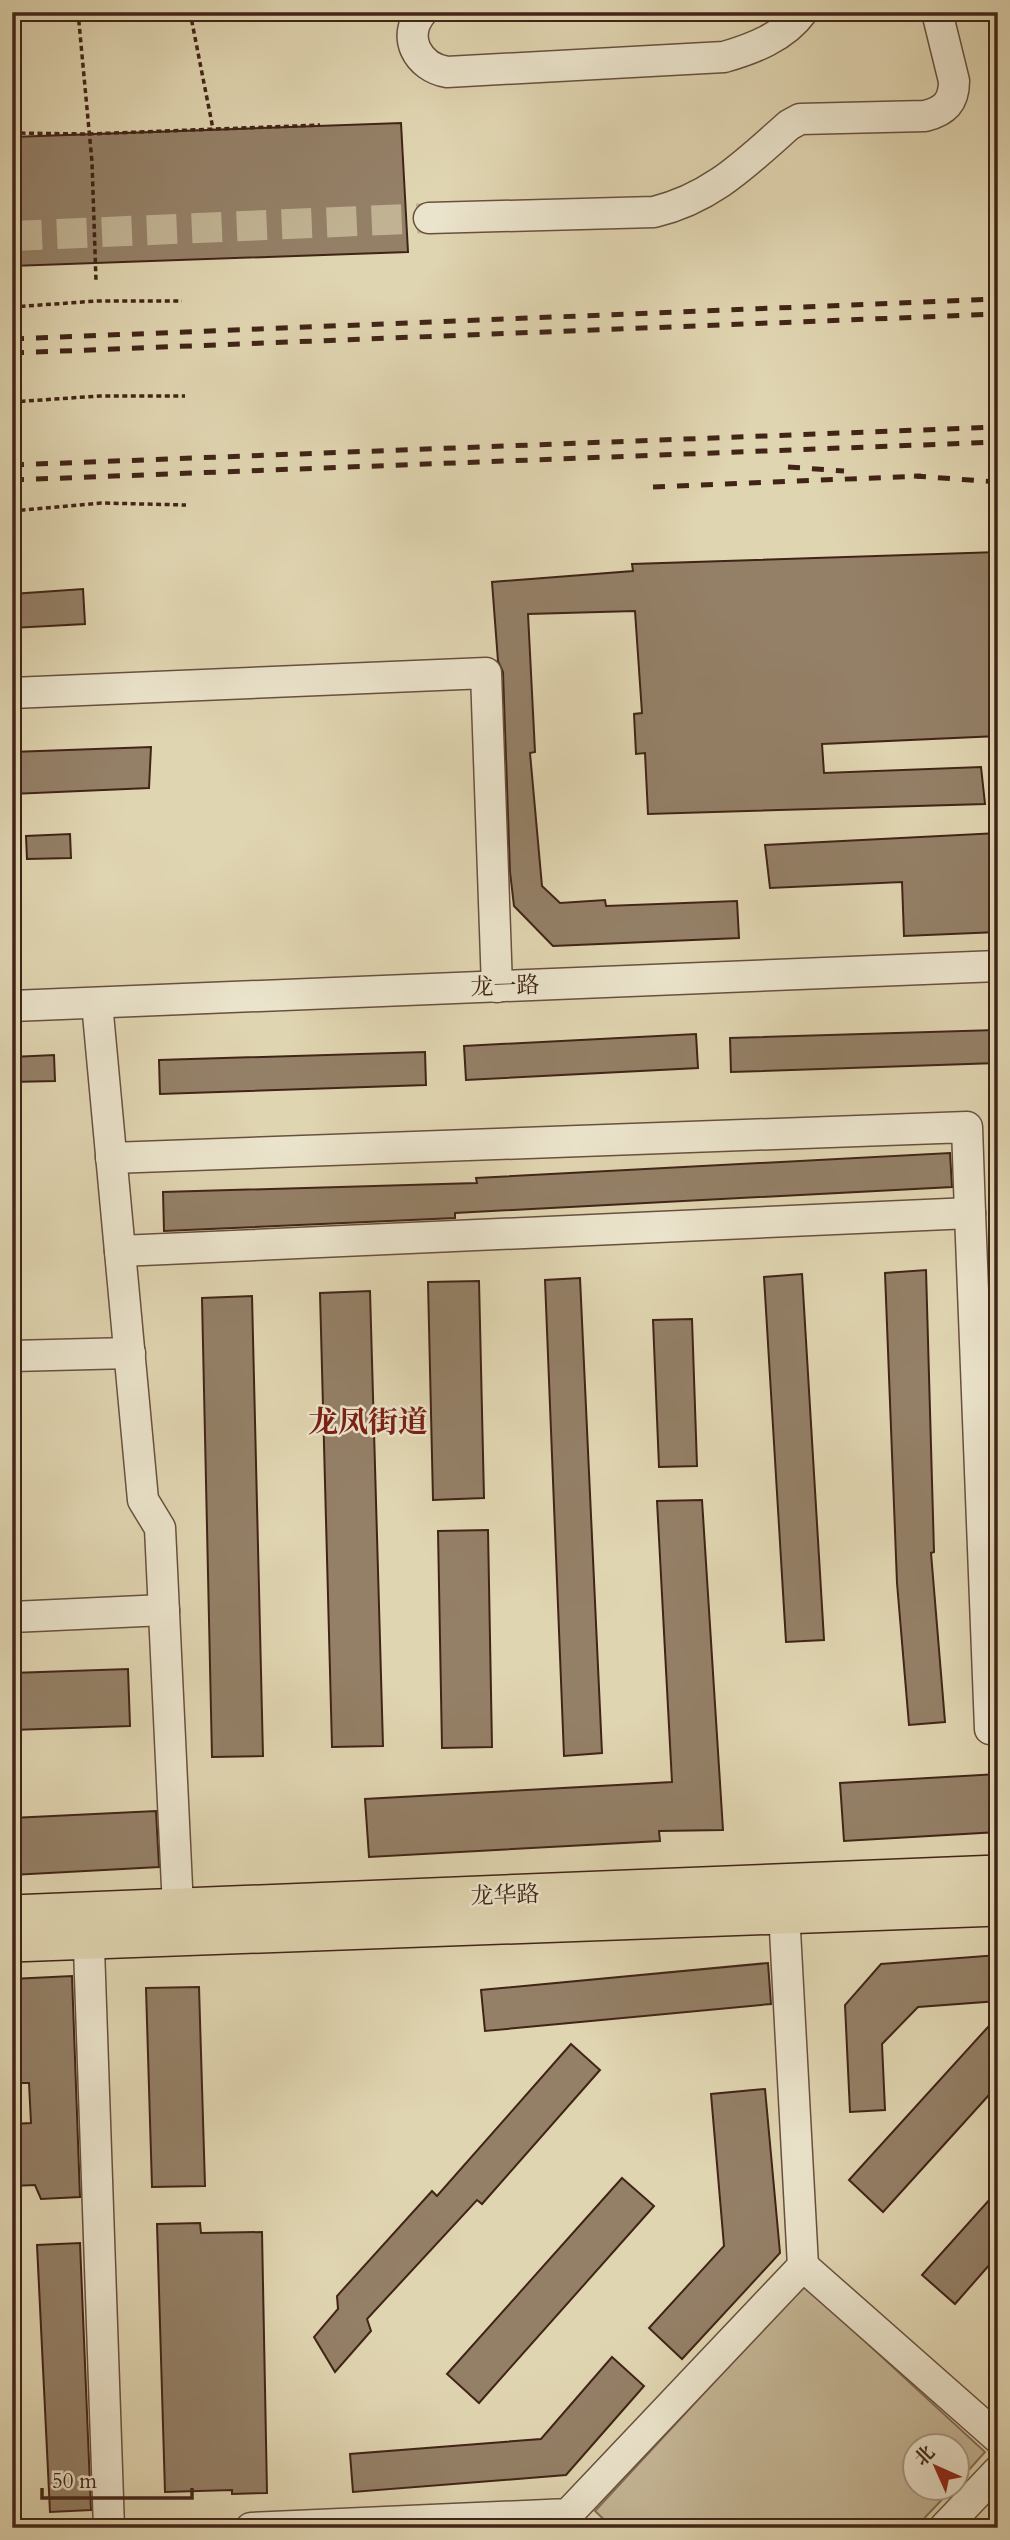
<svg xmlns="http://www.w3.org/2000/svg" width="1010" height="2540" font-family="Cardo,'Noto Serif SC',serif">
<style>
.green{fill:#c5b797;stroke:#836e57;stroke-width:2}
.building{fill:#948067;stroke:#412417;stroke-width:2}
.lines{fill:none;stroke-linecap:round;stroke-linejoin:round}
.minor-tunnel{stroke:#c0b292;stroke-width:30;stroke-dasharray:30 15;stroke-linecap:butt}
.minor-casing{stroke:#69503e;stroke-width:33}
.major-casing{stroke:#412417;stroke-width:40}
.path{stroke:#412417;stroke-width:3.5;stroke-dasharray:5 3.5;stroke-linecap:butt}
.minor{stroke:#ebe4cc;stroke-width:30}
.major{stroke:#e0d5b1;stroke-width:37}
.rail{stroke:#412417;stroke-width:5;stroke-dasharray:12 12;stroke-linecap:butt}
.labels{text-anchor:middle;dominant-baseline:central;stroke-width:5;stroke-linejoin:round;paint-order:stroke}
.street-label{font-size:23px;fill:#412417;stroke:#ebe4cc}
.district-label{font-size:30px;font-weight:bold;fill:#7a1f14;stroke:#ebe4cc}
</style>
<rect width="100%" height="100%" fill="#e0d5b1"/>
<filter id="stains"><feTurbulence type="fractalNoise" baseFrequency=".00286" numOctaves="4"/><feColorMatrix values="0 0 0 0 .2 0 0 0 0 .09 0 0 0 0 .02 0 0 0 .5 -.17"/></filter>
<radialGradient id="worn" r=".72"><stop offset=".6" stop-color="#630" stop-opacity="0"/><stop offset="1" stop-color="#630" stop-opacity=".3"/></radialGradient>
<path class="green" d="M 804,2285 L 985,2452 L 958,2482 L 958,2446 L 916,2446 L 916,2488 L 953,2488 L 915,2528 L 613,2528 L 595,2511 Z"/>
<g class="building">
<path d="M 401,123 L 408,252 L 12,266 L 12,137 Z"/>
<path d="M 998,552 L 998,736 L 822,744 L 824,773 L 981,767 L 985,804 L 648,814 L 645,753 L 636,754 L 634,714 L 642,713 L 635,611 L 528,614 L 535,752 L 530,753 L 542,886 L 560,903 L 605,900 L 606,906 L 737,901 L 739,938 L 553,946 L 514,906 L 510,872 L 503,672 L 498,661 L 492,582 L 633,571 L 632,564 Z"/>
<path d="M 83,589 L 85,624 L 12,628 L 12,594 Z"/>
<path d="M 151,747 L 149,788 L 12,794 L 12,752 Z"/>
<path d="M 998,833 L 998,932 L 904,936 L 902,882 L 770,888 L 765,845 Z"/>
<path d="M 70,834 L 71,858 L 27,859 L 26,836 Z"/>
<path d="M 996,1030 L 997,1063 L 731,1072 L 730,1038 Z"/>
<path d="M 696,1034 L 698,1068 L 466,1080 L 464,1046 Z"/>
<path d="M 425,1052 L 426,1085 L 160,1094 L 159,1060 Z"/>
<path d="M 54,1055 L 55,1081 L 12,1082 L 12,1057 Z"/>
<path d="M 950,1153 L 952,1187 L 455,1213 L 455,1218 L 164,1231 L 163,1192 L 477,1183 L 476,1178 Z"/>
<path d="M 926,1270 L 934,1552 L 931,1553 L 945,1722 L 909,1725 L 897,1583 L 885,1273 Z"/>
<path d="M 802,1274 L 824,1640 L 786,1642 L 764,1277 Z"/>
<path d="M 580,1278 L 602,1753 L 564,1756 L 545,1280 Z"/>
<path d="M 479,1281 L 484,1498 L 433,1500 L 428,1282 Z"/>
<path d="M 370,1291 L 383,1746 L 332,1747 L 320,1293 Z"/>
<path d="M 252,1296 L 263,1756 L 212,1757 L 202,1298 Z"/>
<path d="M 692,1319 L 697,1466 L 659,1467 L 653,1320 Z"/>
<path d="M 702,1500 L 723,1830 L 659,1831 L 660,1841 L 369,1857 L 365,1799 L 672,1782 L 657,1501 Z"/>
<path d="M 488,1530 L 492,1747 L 442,1748 L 438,1531 Z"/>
<path d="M 128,1669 L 130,1726 L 12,1730 L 12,1673 Z"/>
<path d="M 998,1774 L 998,1832 L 844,1841 L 840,1783 Z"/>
<path d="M 156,1811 L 159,1867 L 12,1875 L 12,1818 Z"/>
<path d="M 998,1955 L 998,2001 L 918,2007 L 882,2044 L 885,2110 L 850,2112 L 845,2005 L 881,1964 Z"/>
<path d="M 768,1963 L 771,2004 L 485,2031 L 481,1990 Z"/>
<path d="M 72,1976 L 80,2197 L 41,2199 L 35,2185 L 12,2186 L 12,2124 L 31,2123 L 29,2083 L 12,2083 L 12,1979 Z"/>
<path d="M 199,1987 L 205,2186 L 152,2187 L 146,1988 Z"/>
<path d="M 998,2016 L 998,2085 L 883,2212 L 849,2180 Z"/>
<path d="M 571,2044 L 600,2070 L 482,2204 L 477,2200 L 367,2319 L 371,2331 L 335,2372 L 314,2337 L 338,2309 L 337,2296 L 432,2191 L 437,2196 Z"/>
<path d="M 765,2089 L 780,2253 L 682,2359 L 649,2328 L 724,2246 L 711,2094 Z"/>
<path d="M 622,2178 L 654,2206 L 479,2403 L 447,2374 Z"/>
<path d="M 998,2190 L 998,2255 L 955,2304 L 922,2275 Z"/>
<path d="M 200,2223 L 201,2233 L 262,2232 L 267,2493 L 232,2494 L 232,2490 L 165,2492 L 157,2224 Z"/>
<path d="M 80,2243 L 91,2510 L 50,2512 L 37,2245 Z"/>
<path d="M 612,2357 L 644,2386 L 566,2475 L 353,2492 L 350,2454 L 541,2439 Z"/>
</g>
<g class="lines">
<path class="minor-tunnel" d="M 12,236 L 429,218"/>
<g class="minor-casing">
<g id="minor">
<path d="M 422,12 C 401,37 418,67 447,72 L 724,57 C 752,49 784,37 802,12"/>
<path d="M 429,218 L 654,212 C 712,198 746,163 789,125 L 800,119 L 925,116 C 945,111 954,102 954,81 L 937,12"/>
<path d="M 12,693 L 486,673 L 497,987"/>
<path d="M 97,1003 L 143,1500 L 160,1528 L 178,1908"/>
<path d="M 12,1006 L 998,966"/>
<path d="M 111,1158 L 967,1127 L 970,1213 L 120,1251"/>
<path d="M 970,1213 L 990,1729"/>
<path d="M 12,1356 L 130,1353"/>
<path d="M 12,1617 L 164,1610"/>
<path d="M 783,1893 L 803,2266"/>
<path d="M 88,1919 L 109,2528"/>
<path d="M 251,2528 L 568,2514 L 803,2266 L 998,2438"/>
<path d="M 944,2528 L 998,2471"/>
</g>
</g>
<g class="major-casing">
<g id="major">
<path d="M 12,1914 L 998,1874"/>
<path d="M 12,1943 L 998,1907"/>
</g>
</g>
<g class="path">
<path d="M 78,12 L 92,162 L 96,281"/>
<path d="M 190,12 L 213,129"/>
<path d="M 12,133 L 88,134 L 320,125"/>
<path d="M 12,307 L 97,301 L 182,301"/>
<path d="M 12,402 L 99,396 L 185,396"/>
<path d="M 12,511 L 101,503 L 186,505"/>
</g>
<use href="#minor" class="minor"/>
<use href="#major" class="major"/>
<g class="rail">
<path d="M 12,339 L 998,299"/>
<path d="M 12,353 L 998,314"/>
<path d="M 12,465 L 998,427"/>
<path d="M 788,467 L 844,471"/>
<path d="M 914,476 L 998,482"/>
<path d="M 12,480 L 998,442"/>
<path d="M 653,487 L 921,476"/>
</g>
</g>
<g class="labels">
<g class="street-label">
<text transform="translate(505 986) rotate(-2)">龙一路</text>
<text transform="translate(505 1895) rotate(-2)">龙华路</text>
</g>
<g class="district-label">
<text x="368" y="1422">龙凤街道</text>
</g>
</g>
<rect width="1010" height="2540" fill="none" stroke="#e0d5b1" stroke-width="42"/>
<rect x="14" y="14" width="982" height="2512" fill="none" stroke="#412417" stroke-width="3.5"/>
<rect x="21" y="21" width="968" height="2498" fill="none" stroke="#412417" stroke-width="2"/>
<g transform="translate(936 2467) rotate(315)"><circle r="33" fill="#ebe4cc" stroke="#a79784" stroke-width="2"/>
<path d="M0-5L12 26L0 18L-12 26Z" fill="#8f2418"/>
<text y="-10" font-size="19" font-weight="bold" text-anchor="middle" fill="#412417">北</text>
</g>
<path d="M42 2488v10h150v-10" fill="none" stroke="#412417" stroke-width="3.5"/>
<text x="52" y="2488" font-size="21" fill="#412417" stroke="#ebe4cc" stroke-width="5" paint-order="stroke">50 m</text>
<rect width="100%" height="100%" filter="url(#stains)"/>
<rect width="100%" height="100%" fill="url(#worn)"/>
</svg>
